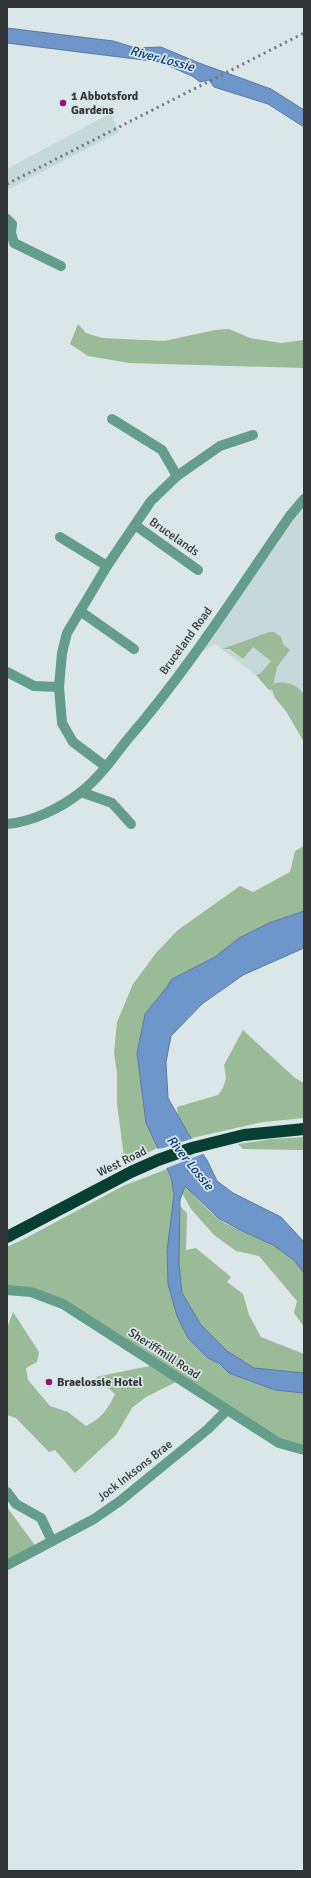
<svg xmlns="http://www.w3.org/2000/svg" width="311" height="1878" font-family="Signika,sans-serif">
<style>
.built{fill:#c5d9da}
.green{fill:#99bb98}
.water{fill:#6f96ca;stroke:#5c799d}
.pier{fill:#dae6e7}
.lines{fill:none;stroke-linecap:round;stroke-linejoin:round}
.minor{stroke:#649e8b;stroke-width:10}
.highway{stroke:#073f32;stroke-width:12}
.rail{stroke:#717878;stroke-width:3;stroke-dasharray:2 4;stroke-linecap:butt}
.poi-dot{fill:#911673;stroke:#dae6e7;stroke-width:1.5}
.labels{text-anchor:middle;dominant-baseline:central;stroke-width:3.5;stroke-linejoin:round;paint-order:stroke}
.poi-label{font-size:12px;font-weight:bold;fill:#313535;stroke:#dae6e7;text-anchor:start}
.street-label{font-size:12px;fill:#313535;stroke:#dae6e7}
.water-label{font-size:13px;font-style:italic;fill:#083d7d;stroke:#dae6e7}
</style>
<rect width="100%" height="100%" fill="#dae6e7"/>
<g class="built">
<path d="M 111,113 L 119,132 L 7,190 L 7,169 Z"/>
<path d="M 304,499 L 304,742 L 286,711 L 256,675 L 215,644 L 196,655 Z"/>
</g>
<g class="green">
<path d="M 78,324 L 86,333 L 102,338 L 164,341 L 215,330 L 229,329 L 250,338 L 281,343 L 304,340 L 304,368 L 129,363 L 88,356 L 70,344 Z"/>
<path d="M 269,632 L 274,632 L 281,637 L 283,644 L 290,650 L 277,667 L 273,686 L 275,683 C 287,681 296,684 304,694 L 304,742 L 286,711 L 275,698 L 272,689 L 269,690 L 256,675 L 261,673 L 271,661 L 253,647 L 243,659 L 230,649 L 222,649 Z"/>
<path d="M 304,846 L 304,911 L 269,923 L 239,938 L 215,957 L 172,979 L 166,988 L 145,1014 L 137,1053 L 146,1123 L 157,1148 L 125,1165 L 117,1103 L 117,1073 L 114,1053 L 117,1022 L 133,984 L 156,953 L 178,930 L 240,886 L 253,892 L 290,872 L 295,851 Z"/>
<path d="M 243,1030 L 295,1078 L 304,1083 L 304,1118 L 263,1122 L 192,1138 L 178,1117 L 177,1107 L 218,1095 L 223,1088 L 226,1078 L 224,1065 Z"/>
<path d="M 304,1137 L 304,1150 L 243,1149 L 238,1144 L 272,1139 Z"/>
<path d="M 167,1169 L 171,1177 L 174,1195 L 167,1251 L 168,1284 L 177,1316 L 188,1338 L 208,1358 L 219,1364 L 229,1373 L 275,1390 L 304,1393 L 304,1450 L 279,1443 L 180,1380 L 146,1397 L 132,1408 L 116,1435 L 75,1473 L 55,1450 L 49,1452 L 16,1418 L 7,1415 L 7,1328 L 13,1312 L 39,1352 L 37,1362 L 26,1368 L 28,1380 L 50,1406 L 68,1412 L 86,1426 C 102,1418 108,1409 115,1394 L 96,1377 L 154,1365 L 63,1304 L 7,1290 L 7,1247 L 26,1238 L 123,1186 Z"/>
<path d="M 185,1185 C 195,1197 205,1208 217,1218 C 240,1235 292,1245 304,1272 C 306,1278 304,1318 304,1327 L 294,1313 L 297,1301 L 259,1256 L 236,1251 L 214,1235 L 191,1209 L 182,1193 Z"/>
<path d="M 180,1206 L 187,1213 L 186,1250 L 196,1248 L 231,1277 L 227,1282 L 243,1294 L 249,1315 L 261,1337 L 304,1354 L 304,1373 L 254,1368 L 227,1351 L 201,1325 L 182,1293 L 179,1264 Z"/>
<path d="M 7,1507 L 37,1548 L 7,1565 Z"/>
</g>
<g class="water">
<path d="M 7,28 L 113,41 L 136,48 L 161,47 L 199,63 L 271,89 L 304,110 L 304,127 L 268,104 L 214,87 L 209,80 L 200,82 L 192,76 L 160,62 L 7,43 Z"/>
<path d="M 304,911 L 304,948 L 243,975 L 202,1004 L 171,1036 L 166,1062 L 168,1098 L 188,1133 L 207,1160 L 217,1181 L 233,1193 L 281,1217 L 304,1242 L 304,1273 L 294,1260 L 273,1245 L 240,1230 L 218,1218 L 185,1186 L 180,1200 L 179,1264 L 182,1293 L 201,1325 L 227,1351 L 254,1368 L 304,1373 L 304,1393 L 275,1390 L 229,1373 L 220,1364 L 208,1358 L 188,1338 L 177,1316 L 168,1284 L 167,1251 L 174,1195 L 171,1177 L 146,1123 L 137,1053 L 145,1014 L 166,988 L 172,979 L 215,957 L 239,938 L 269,923 Z"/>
</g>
<path class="pier" d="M 194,1138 L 205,1153 L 164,1169 L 156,1149 L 163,1148 Z"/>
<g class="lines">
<g class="minor">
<path d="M 7,219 L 12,224 L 11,233 L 14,243 L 61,266"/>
<path d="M 112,419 L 162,450 L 177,476"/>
<path d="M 135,525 L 198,570"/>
<path d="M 60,537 L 107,566"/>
<path d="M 80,611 L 134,649"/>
<path d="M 7,672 L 34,686 L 59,687"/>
<path d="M 105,766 L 73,742 L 62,723 L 59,687 L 62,653 L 67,633 L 107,566 L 151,501 L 177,476 L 220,446 L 253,435"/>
<path d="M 81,792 L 112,803 L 131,824"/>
<path d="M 7,824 C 32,822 61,808 81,792 C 98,779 114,757 127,740 C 187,671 237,592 289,517 L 304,499"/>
<path d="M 7,1290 L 31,1292 L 63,1304 L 279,1443 L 304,1450"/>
<path d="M 7,1492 L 16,1504 L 41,1518 L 52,1541"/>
<path d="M 7,1565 L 94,1519 L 120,1501 L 208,1429 L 227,1410"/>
</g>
<path class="highway" d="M 7,1237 L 131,1172 L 158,1160 L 192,1148 L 244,1135 L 304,1129"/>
<path class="rail" d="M 7,184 L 304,33"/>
</g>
<g class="poi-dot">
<circle cx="63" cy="103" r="4"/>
<circle cx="49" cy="1382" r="4"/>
</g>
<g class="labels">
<g class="poi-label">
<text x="71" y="96">1 Abbotsford<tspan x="71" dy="14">Gardens</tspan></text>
<text x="57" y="1382">Braelossie Hotel</text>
</g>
<g class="street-label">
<text transform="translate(174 537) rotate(35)">Brucelands</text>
<text transform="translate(186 641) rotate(-54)">Bruceland Road</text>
<text transform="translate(122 1162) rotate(-26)">West Road</text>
<text transform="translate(164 1354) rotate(33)">Sheriffmill Road</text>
<text transform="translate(135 1471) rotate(-38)">Jock Inksons Brae</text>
</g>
<g class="water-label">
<text transform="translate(162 59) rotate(15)">River Lossie</text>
<text transform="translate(190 1163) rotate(51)">River Lossie</text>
</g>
</g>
<rect width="311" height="1878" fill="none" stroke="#313535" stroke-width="16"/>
</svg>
